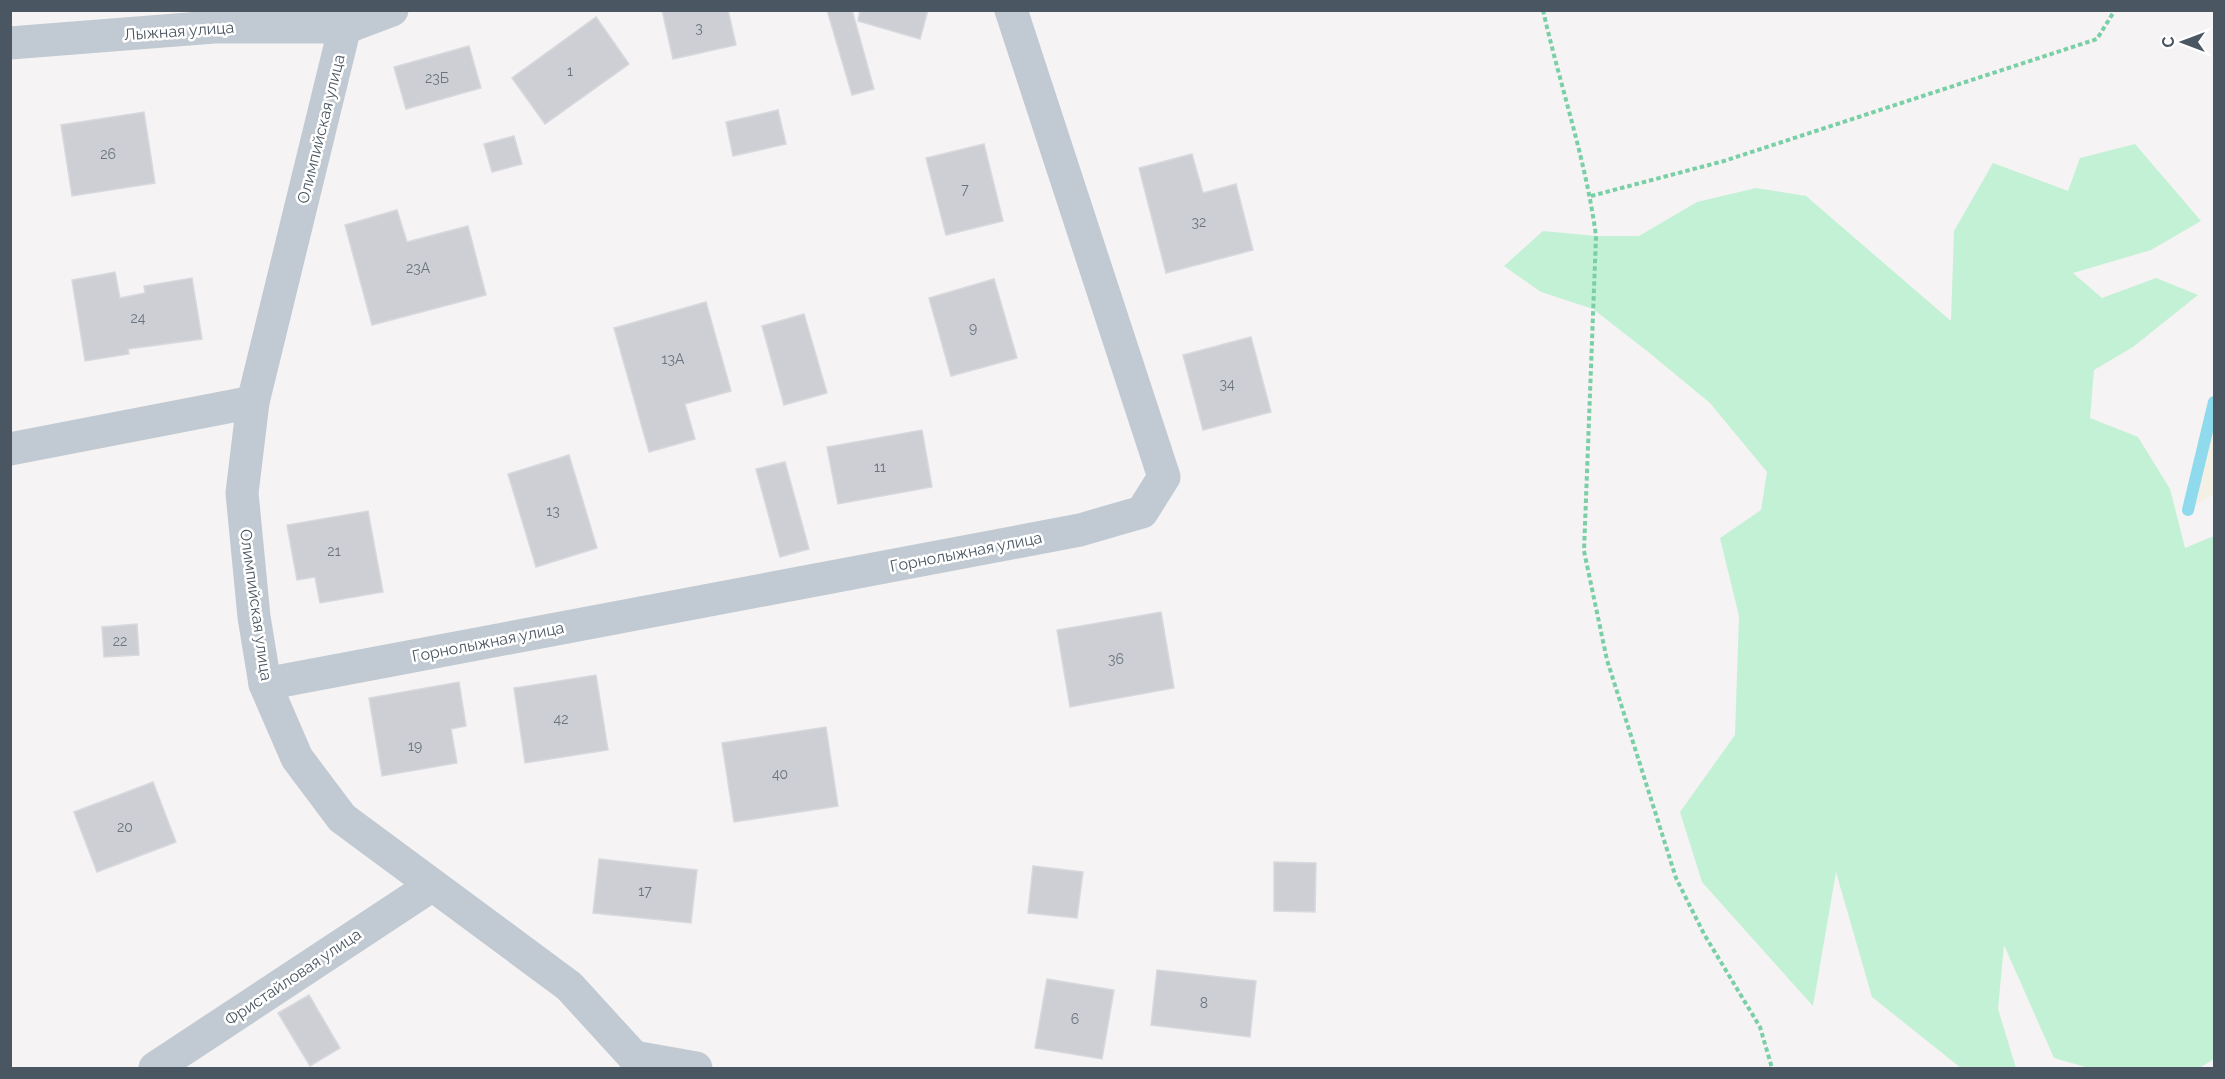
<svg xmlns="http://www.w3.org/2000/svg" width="2225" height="1079" font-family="Raleway,sans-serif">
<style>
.green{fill:#c3f1d5}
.sand{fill:#f5f0e5}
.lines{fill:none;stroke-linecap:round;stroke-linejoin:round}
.stream{stroke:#90daee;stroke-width:12}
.building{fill:#cdcfd5;stroke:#d7d9de;stroke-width:1.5}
.path{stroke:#7ad0a6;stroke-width:4;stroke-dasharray:4.5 3;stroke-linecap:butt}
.street{stroke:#c1cad2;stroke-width:33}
.labels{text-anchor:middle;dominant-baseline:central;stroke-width:5;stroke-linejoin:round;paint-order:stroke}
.number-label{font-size:14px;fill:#6b747e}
.street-label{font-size:16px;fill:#4a5661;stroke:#fff}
</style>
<rect width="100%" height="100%" fill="#f5f3f3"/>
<path class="green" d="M 2135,144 L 2201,221 L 2151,250 L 2073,273 L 2102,298 L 2156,278 L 2198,295 L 2133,347 L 2094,370 L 2090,418 L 2138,437 L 2170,489 L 2185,548 L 2214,536 L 2214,1059 L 2199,1068 L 2089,1068 L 2054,1058 L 2004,945 L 1998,1009 L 2016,1068 L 1961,1068 L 1872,997 L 1836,872 L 1813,1006 L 1702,882 L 1680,812 L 1735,735 L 1739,616 L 1720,538 L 1761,510 L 1767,472 L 1710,403 L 1647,351 L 1593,309 L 1541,292 L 1504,266 L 1543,231 L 1596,236 L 1639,236 L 1697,202 L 1756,188 L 1806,196 L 1951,321 L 1954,231 L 1993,163 L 2068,191 L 2080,158 Z"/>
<path class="sand" d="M 2214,402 L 2214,494 L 2188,510 Z"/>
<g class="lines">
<path class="stream" d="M 2188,510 L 2214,402"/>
</g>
<g class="building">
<path d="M 662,10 L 728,10 L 736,45 L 673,59 Z"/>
<path d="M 827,10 L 852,10 L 874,89 L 852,95 Z"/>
<path d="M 860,10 L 928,10 L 920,39 L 858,21 Z"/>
<path d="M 596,17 L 629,64 L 545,124 L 512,78 Z"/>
<path d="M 469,46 L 481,88 L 406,109 L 394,67 Z"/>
<path d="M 778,110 L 786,144 L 733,156 L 726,122 Z"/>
<path d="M 144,112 L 155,183 L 72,196 L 61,125 Z"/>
<path d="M 514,136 L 522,164 L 492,172 L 484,144 Z"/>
<path d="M 984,144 L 1003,221 L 946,235 L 926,158 Z"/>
<path d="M 1192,154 L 1203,193 L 1236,184 L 1253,250 L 1166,273 L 1139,168 Z"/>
<path d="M 397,210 L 407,242 L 468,226 L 486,295 L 372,325 L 345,225 Z"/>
<path d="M 115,272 L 120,298 L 145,293 L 144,286 L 192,278 L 202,339 L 128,349 L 129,354 L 85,361 L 72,280 Z"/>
<path d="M 994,279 L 1017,358 L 951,376 L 929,298 Z"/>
<path d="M 706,302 L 731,391 L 685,404 L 695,439 L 649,452 L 614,328 Z"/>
<path d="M 804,314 L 827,393 L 784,405 L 762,326 Z"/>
<path d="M 1251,337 L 1271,412 L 1203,430 L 1183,355 Z"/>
<path d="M 922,430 L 932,487 L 838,504 L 827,447 Z"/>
<path d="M 569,455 L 597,548 L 536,567 L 508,474 Z"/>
<path d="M 785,462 L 809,549 L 780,557 L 756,469 Z"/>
<path d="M 368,511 L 383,592 L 320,603 L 315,577 L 297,580 L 287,525 Z"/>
<path d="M 1161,612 L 1174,688 L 1070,707 L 1057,630 Z"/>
<path d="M 137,624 L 139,655 L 104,657 L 102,627 Z"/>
<path d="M 596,675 L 608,750 L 525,763 L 514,688 Z"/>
<path d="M 459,682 L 466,726 L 451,729 L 457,763 L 382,776 L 369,698 Z"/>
<path d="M 826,727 L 838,806 L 734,822 L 722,743 Z"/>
<path d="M 153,782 L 176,842 L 97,872 L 74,812 Z"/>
<path d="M 599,859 L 697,870 L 691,923 L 593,913 Z"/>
<path d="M 1274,862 L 1316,863 L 1315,912 L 1274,911 Z"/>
<path d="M 1033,866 L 1083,872 L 1077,918 L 1028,913 Z"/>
<path d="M 1157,970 L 1256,981 L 1250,1037 L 1151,1025 Z"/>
<path d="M 1047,979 L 1114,990 L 1102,1059 L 1035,1048 Z"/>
<path d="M 309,995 L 340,1048 L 310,1066 L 278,1013 Z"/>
</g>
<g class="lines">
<g class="path">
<path d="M 1543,10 C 1560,86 1586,160 1596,236 L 1584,551 L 1607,660 L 1676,878 L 1704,934 L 1760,1027 L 1772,1068"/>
<path d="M 1591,196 L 1724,161 L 2097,39 L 2115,10"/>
</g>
<g class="street">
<path d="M 349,10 L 253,402 L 242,493 L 254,617 L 265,684 L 297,758 L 342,818 L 569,986 L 634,1057 L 638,1068"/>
<path d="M 10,43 L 214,27 L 347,27 L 392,10"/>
<path d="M 10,449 L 253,402"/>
<path d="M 265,684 L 1080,530 L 1142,512 L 1164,477 L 1011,10"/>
<path d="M 634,1057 L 696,1068"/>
<path d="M 155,1068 L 431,886"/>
</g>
</g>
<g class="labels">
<g class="number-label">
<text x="699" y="28">3</text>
<text x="570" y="71">1</text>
<text x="437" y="78">23Б</text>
<text x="108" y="154">26</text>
<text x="965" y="189">7</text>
<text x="1199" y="222">32</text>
<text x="418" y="268">23А</text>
<text x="138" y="318">24</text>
<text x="973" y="328">9</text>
<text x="673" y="359">13А</text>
<text x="1227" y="384">34</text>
<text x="880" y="467">11</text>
<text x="553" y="511">13</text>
<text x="334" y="551">21</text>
<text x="120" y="641">22</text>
<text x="1116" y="659">36</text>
<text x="561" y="719">42</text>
<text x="415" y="746">19</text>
<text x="780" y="774">40</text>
<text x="125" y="827">20</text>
<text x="645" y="891">17</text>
<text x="1204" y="1003">8</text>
<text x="1075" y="1019">6</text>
</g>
<g class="street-label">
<text transform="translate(179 31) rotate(-4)">Лыжная улица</text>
<text transform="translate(321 129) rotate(-76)">Олимпийская улица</text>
<text transform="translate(966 552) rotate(-11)">Горнолыжная улица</text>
<text transform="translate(256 605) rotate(82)">Олимпийская улица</text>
<text transform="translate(488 642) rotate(-11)">Горнолыжная улица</text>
<text transform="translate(293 977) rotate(-34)">Фристайловая улица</text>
</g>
</g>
<rect width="2225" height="1079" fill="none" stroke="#4a5661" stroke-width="24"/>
<g transform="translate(2183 42) rotate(270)" stroke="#ffffff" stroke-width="4.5" paint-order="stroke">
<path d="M0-4.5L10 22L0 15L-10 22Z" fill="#4a5661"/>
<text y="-9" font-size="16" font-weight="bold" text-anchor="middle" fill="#4a5661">С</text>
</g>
</svg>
